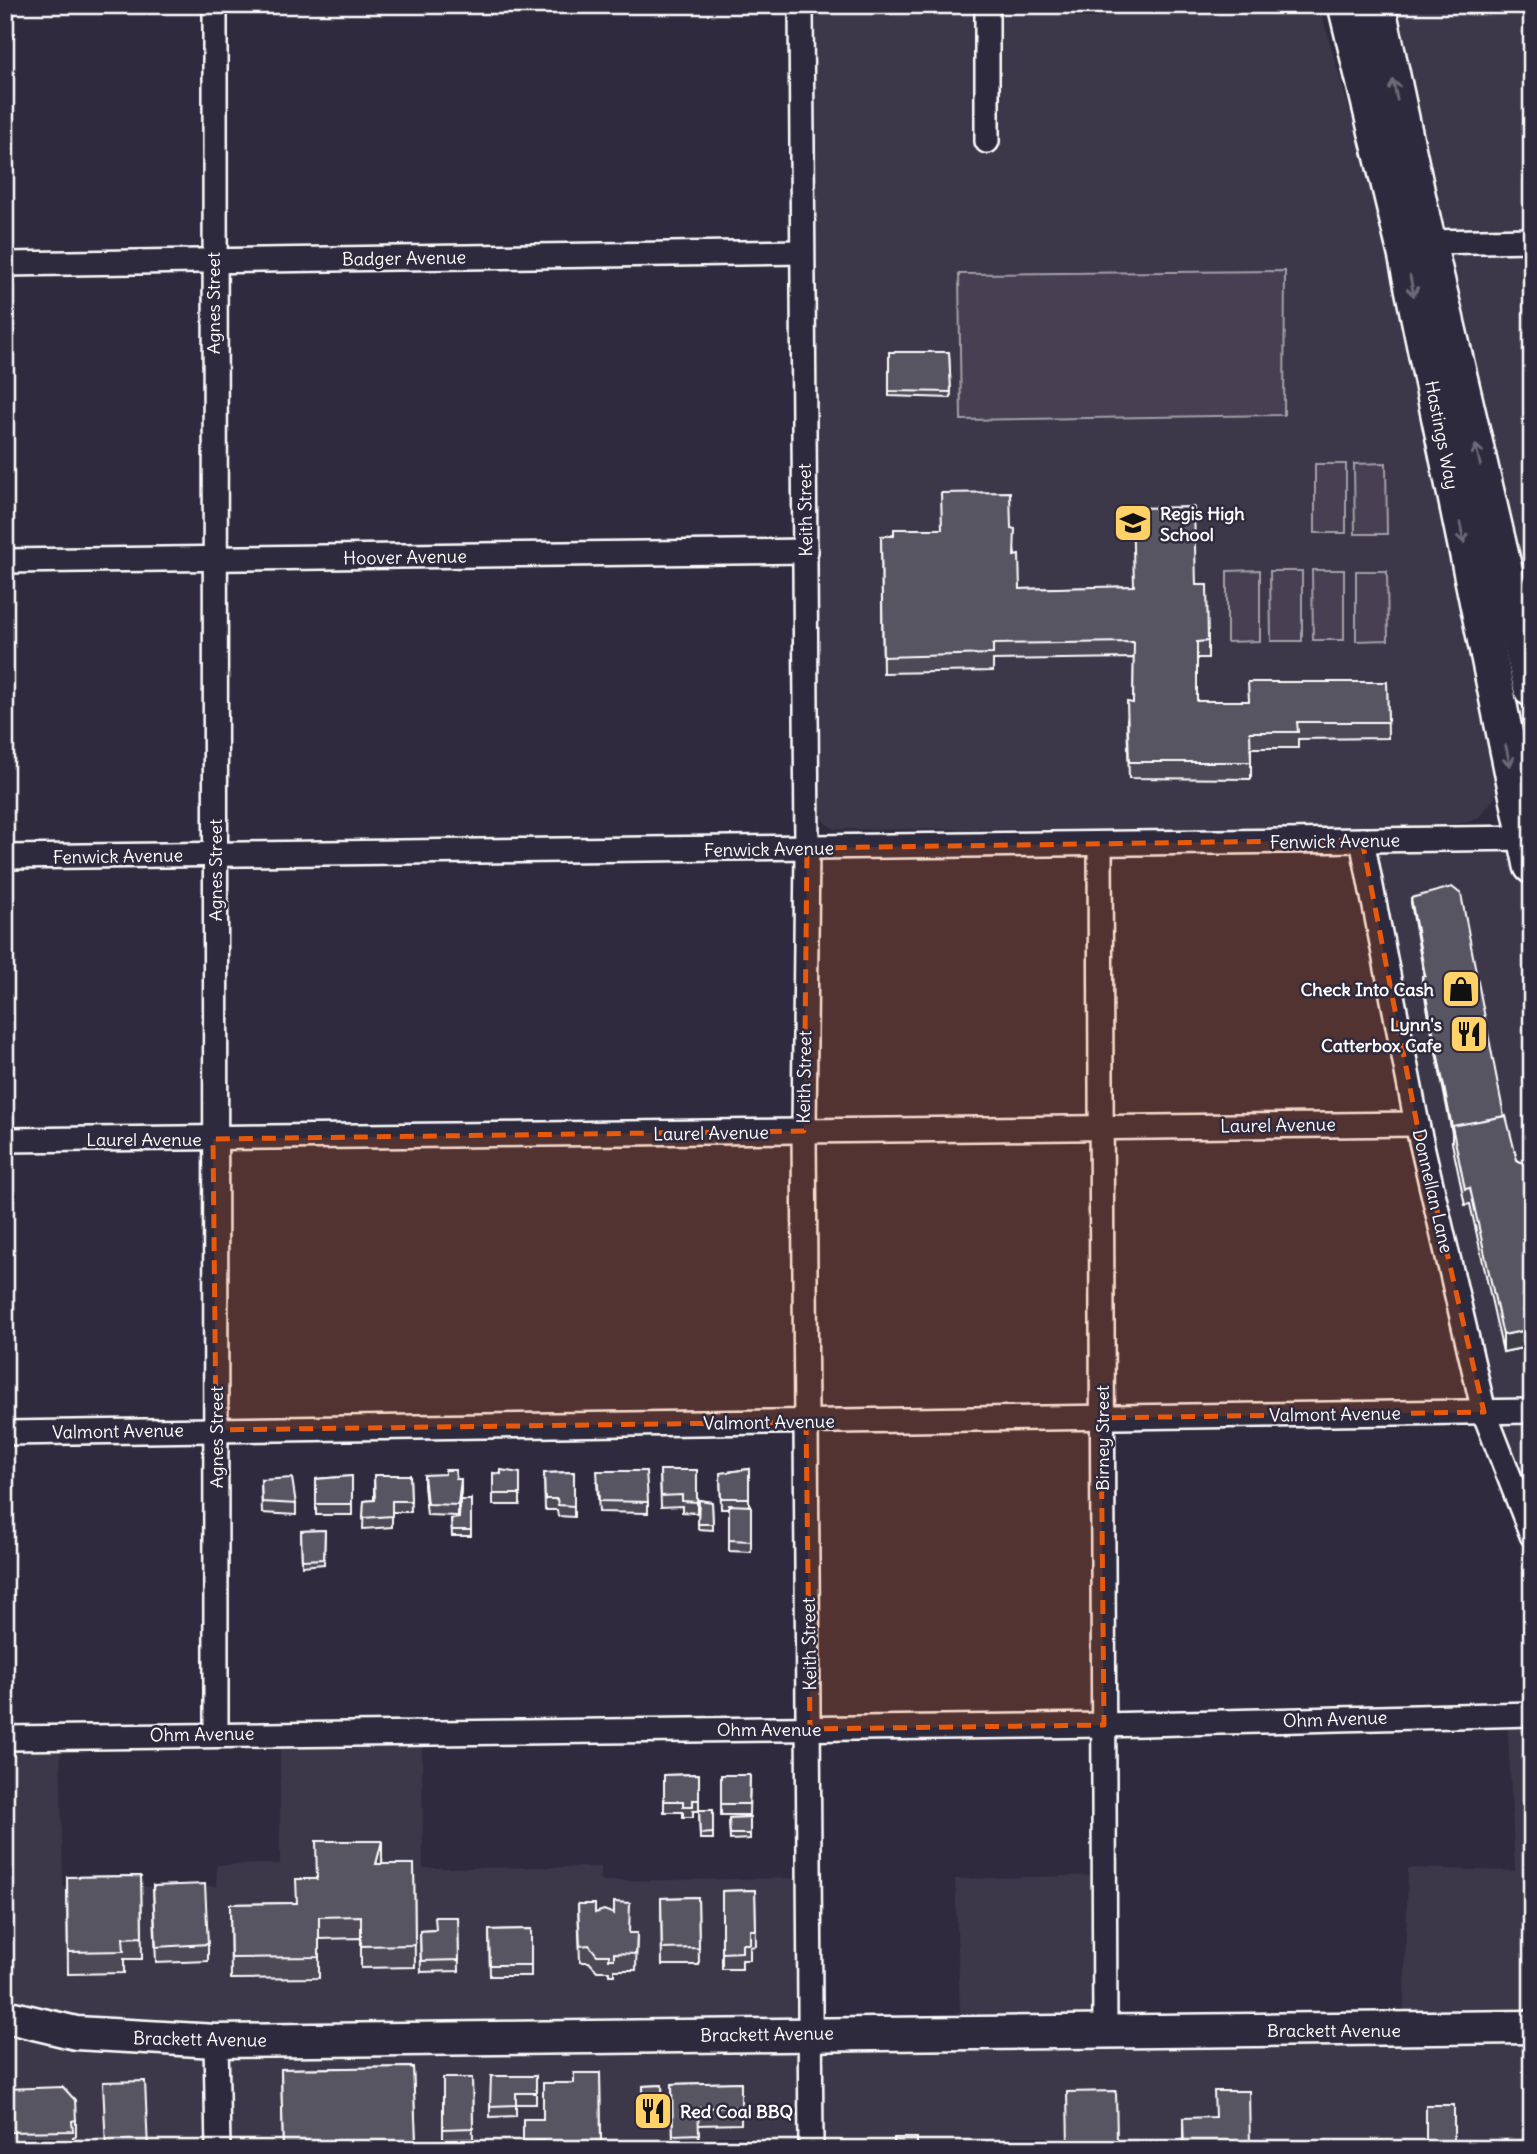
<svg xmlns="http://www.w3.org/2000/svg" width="1537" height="2154" font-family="Delius,sans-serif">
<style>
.built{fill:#3c3749}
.green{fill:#464152;stroke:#a2a0a8;stroke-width:2}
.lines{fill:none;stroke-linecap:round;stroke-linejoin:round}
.street-casing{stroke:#fff;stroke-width:28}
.secondary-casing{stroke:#fff;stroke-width:37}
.primary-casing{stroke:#fff;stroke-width:40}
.street{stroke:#2f2a3d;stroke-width:23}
.secondary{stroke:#2f2a3d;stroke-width:32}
.primary{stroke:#2f2a3d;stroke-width:35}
.wall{fill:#4d4956;stroke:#fff;stroke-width:2}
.shaded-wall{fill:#3e3c46;stroke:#fff;stroke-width:2}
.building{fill:#595564;stroke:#fff;stroke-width:2}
.oneway{stroke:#6d6a77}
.marked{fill:#e8590c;fill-opacity:0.2;stroke:#e8590c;stroke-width:5;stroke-dasharray:14 9;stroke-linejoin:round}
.labels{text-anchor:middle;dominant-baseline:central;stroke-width:5;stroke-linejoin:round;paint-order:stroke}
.street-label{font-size:18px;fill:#fff;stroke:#2f2a3d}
.poi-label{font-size:18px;font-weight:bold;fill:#fff;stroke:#2f2a3d;text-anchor:start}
</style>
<rect width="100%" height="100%" fill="#2f2a3d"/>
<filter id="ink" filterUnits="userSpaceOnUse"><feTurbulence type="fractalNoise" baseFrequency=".0143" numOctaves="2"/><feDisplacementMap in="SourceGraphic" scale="14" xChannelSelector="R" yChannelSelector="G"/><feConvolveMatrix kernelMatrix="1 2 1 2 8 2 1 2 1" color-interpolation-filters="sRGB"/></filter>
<g filter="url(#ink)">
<g class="built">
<path d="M 816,5 L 1319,5 L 1381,218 L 1452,549 L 1463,629 L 1497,782 L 1495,798 L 1478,818 L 1469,822 L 1433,827 L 1217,829 L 834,829 L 823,821 L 819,804 L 814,215 Z"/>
<path d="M 1377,5 L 1532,5 L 1532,689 Z"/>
<path d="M 1525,838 L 1532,866 L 1532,1535 L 1484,1412 L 1362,840 Z"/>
<path d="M 1532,1714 L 1532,2149 L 5,2149 L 5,1738 L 60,1737 L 63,1887 L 216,1886 L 217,1865 L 280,1864 L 280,1733 L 422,1732 L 423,1868 L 601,1867 L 601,1881 L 810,1878 L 811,2033 L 961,2033 L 955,1879 L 1105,1875 L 1105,2032 L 1403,2029 L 1408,1868 L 1515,1871 L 1507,1715 Z"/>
</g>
<g class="green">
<path d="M 1285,271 L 1284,415 L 961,420 L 959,274 Z"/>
<path d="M 1386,463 L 1387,534 L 1355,534 L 1354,464 Z"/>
<rect x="1315" y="464" width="31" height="69"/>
<path d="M 1260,570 L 1260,641 L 1227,642 L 1227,571 Z"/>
<path d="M 1312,570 L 1344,570 L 1344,640 L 1313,640 Z"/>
<path d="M 1270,571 L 1302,571 L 1302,641 L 1271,641 Z"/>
<path d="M 1356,571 L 1387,571 L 1388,640 L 1356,641 Z"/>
</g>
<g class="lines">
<g class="street-casing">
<g id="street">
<path d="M 215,5 L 216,1734"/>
<path d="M 801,5 L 807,848 L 804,1131 L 811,2149"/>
<path d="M 987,5 L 987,141"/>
<path d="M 1428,242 L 1532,240"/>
<path d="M 5,264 L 802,252"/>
<path d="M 5,561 L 806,551"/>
<path d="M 1362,840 L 1417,1124 L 1484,1412 L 1532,1535"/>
<path d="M 1100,845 L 1105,2032"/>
<path d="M 5,857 L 1532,838"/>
<path d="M 5,1140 L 1417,1124"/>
<path d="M 5,1433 L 1532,1411"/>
<path d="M 5,1738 L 1104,1725 L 1532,1714"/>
<path d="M 216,2041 L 218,2149"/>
</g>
</g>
<g class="secondary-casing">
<path id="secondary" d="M 5,2016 L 76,2033 L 216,2041 L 1532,2027"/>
</g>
<g class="primary-casing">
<g id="primary">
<path d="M 1346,5 L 1406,254 L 1532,866"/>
<path d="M 1377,5 L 1423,222 L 1532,689"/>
</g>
</g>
<use href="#street" class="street"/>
<use href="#secondary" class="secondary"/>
<use href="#primary" class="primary"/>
</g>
<g class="wall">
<path d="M 889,352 L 949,352 L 951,398 L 889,396 Z"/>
<path d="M 1011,528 L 1020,589 L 1196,585 L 1208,641 L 1208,658 L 1197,658 L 1197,701 L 1249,701 L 1387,682 L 1388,738 L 1298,739 L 1298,748 L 1251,748 L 1251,779 L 1129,778 L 1127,719 L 1133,703 L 1134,658 L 993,660 L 993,671 L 883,673 L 881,536 Z"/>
<path d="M 1411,898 L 1504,1116 L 1517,1160 L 1532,1168 L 1532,1346 L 1503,1352 L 1470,1204 L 1465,1205 L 1452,1143 L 1452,1133 L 1422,982 L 1422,976 L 1424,976 L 1411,903 Z"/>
<path d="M 749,1469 L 749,1506 L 751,1506 L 751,1552 L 729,1551 L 729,1509 L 721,1509 L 720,1473 Z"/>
<path d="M 660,1470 L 697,1470 L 697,1513 L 682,1512 L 682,1506 L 661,1507 Z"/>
<path d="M 574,1472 L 574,1517 L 558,1516 L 557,1510 L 545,1510 L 544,1473 Z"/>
<path d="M 493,1473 L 501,1474 L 520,1473 L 520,1505 L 493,1505 Z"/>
<path d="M 374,1475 L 410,1475 L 411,1512 L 392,1512 L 392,1527 L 363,1529 L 364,1501 L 374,1500 Z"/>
<path d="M 424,1475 L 456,1479 L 461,1490 L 458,1516 L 427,1515 L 424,1486 Z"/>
<path d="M 352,1476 L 352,1515 L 316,1515 L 316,1479 Z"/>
<path d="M 261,1480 L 296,1504 L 296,1515 L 262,1513 Z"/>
<path d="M 597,1482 L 648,1502 L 648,1513 L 599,1512 Z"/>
<path d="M 471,1500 L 471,1536 L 452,1536 L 451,1519 L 459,1518 Z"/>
<path d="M 699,1500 L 712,1502 L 713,1530 L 698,1529 Z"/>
<path d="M 325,1530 L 324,1564 L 302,1566 L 301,1531 Z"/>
<path d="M 699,1774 L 699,1810 L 713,1810 L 713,1839 L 700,1839 L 699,1811 L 693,1811 L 693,1817 L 683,1817 L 683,1812 L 664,1812 L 664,1775 Z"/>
<path d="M 721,1775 L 750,1775 L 749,1815 L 721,1815 Z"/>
<path d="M 750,1817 L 750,1839 L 730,1840 L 729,1818 Z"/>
<path d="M 382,1862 L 381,1864 L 414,1864 L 415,1967 L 361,1968 L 361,1938 L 319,1939 L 319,1978 L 231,1979 L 230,1904 L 296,1903 L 317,1879 Z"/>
<path d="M 141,1876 L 142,1959 L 124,1959 L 124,1973 L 68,1974 L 67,1877 Z"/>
<path d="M 153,1886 L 208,1944 L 208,1961 L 156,1963 Z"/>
<path d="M 755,1890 L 756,1946 L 750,1947 L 750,1960 L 742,1960 L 742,1969 L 722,1969 L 722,1891 Z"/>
<path d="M 698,1897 L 699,1965 L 662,1965 L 661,1898 Z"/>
<path d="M 578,1904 L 630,1933 L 637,1933 L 636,1970 L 614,1970 L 614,1975 L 609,1975 L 609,1971 L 597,1971 L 589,1962 L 580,1962 Z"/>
<path d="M 458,1917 L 459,1971 L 421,1972 L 420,1931 L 435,1930 Z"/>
<path d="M 531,1929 L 531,1976 L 490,1976 L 489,1930 Z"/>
<path d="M 413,2067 L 416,2149 L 283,2149 L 281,2069 Z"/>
<path d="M 600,2073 L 601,2149 L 523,2149 L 523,2119 L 543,2119 Z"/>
<path d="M 536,2076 L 536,2104 L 516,2104 L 516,2116 L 490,2117 L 490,2106 Z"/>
<path d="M 443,2078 L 472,2078 L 473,2139 L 443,2140 Z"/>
<path d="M 741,2082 L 741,2124 L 698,2125 L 699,2149 L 673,2149 L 672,2084 Z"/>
<path d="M 662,2085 L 663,2124 L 644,2125 L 643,2086 Z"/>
<path d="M 5,2089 L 76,2120 L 76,2136 L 73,2137 L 73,2147 L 5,2149 Z"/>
<path d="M 1183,2118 L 1250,2149 L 1183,2149 Z"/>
</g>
<g class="shaded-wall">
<path d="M 1532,1329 L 1532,1346 L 1503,1352 L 1503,1335 Z"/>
<path d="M 461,1479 L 461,1490 L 458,1516 L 458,1505 Z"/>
<path d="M 7,1834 L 7,1856 L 5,1858 L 5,1836 Z"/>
<path d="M 382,1841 L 382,1862 L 376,1886 L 376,1864 Z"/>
</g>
<g class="building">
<path d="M 889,352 L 949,352 L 951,392 L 889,391 Z"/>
<path d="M 1010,492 L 1011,528 L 1015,529 L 1014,556 L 1019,555 L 1020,589 L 1134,586 L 1132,508 L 1194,507 L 1196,585 L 1207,585 L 1208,641 L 1197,642 L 1197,701 L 1249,701 L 1248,682 L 1387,682 L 1388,722 L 1297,722 L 1298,732 L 1250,732 L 1251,762 L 1129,762 L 1127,702 L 1133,703 L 1134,642 L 993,644 L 993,654 L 883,657 L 881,536 L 894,536 L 894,529 L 942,529 L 941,493 Z"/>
<path d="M 1452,887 L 1461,894 L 1504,1116 L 1452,1127 L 1422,976 L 1425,975 L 1411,898 Z"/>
<path d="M 1506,1116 L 1517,1160 L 1532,1168 L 1532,1329 L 1503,1335 L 1470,1188 L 1465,1189 L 1452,1126 Z"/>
<path d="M 749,1469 L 749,1498 L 721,1498 L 720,1473 Z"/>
<path d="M 445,1470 L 455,1470 L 456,1479 L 461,1479 L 458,1505 L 427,1504 L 424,1475 L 445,1474 Z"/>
<path d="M 501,1470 L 520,1473 L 520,1494 L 493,1494 L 493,1473 L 501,1474 Z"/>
<path d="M 660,1470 L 697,1470 L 697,1502 L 682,1501 L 682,1495 L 661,1496 Z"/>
<path d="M 597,1471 L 646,1471 L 648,1502 L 599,1501 Z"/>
<path d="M 574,1472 L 574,1506 L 558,1505 L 557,1499 L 545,1499 L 544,1473 Z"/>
<path d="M 374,1475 L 410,1475 L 411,1501 L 392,1501 L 392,1516 L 363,1518 L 364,1501 L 375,1500 Z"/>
<path d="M 352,1476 L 352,1504 L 316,1504 L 316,1479 Z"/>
<path d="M 292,1478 L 296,1504 L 262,1502 L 261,1480 Z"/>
<path d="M 460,1500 L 471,1500 L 471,1530 L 452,1530 L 451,1519 L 459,1518 Z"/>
<path d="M 699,1500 L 712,1502 L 713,1524 L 698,1524 Z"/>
<path d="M 729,1505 L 751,1506 L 751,1541 L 729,1540 Z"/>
<path d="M 325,1530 L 324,1559 L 302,1560 L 301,1531 Z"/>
<path d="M 699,1774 L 699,1800 L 693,1800 L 693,1806 L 683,1806 L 683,1801 L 664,1801 L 664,1775 Z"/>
<path d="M 721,1775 L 750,1775 L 749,1804 L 721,1804 Z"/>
<path d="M 699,1810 L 713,1810 L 713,1833 L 700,1834 Z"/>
<path d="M 750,1817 L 750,1834 L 730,1834 L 729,1818 Z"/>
<path d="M 316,1841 L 382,1841 L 376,1864 L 414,1864 L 415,1945 L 361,1946 L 361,1916 L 319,1917 L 319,1957 L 231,1958 L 230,1904 L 297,1903 L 296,1879 L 317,1879 Z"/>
<path d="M 141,1876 L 142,1937 L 123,1938 L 124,1951 L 68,1952 L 67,1877 Z"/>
<path d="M 205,1884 L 208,1944 L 156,1947 L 153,1886 Z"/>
<path d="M 755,1890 L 756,1930 L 750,1930 L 750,1944 L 742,1944 L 742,1952 L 722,1953 L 722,1891 Z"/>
<path d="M 698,1897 L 699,1948 L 662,1949 L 661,1898 Z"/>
<path d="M 614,1902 L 630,1903 L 629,1933 L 637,1933 L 636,1954 L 614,1953 L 614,1959 L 609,1959 L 609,1955 L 597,1955 L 589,1945 L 580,1946 L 578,1904 L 595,1904 L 595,1913 L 604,1910 L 614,1914 Z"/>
<path d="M 435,1917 L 458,1917 L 459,1960 L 421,1961 L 420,1931 L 436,1930 Z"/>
<path d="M 531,1929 L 531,1965 L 490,1965 L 489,1930 Z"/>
<path d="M 413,2067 L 416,2143 L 283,2145 L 281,2069 Z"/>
<path d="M 574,2073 L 600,2073 L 601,2145 L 544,2146 L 544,2141 L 523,2142 L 523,2119 L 543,2119 L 543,2083 L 574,2083 Z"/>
<path d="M 491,2076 L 536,2076 L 536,2093 L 516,2093 L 516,2105 L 490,2106 Z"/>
<path d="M 443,2078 L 472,2078 L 473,2128 L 443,2129 Z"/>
<path d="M 145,2081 L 148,2149 L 106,2149 L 103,2082 Z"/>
<path d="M 741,2082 L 741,2107 L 698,2108 L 699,2134 L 673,2135 L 672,2084 Z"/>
<path d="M 662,2085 L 663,2113 L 644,2114 L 643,2086 Z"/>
<path d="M 63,2087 L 75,2100 L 76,2120 L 72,2121 L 73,2131 L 5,2132 L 5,2089 Z"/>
<path d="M 1116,2091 L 1117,2141 L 1125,2141 L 1126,2149 L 1068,2149 L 1067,2092 Z"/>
<path d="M 1214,2091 L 1249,2091 L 1250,2149 L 1211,2149 L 1210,2147 L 1184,2147 L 1183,2118 L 1215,2117 Z"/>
<rect x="1426" y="2105" width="28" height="44"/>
<rect x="894" y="2138" width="23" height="11"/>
</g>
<defs><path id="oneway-shaft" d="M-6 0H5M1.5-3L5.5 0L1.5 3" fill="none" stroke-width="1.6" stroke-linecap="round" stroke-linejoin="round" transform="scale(1.75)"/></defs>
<g class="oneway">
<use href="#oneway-shaft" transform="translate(1395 90) rotate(-102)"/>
<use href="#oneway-shaft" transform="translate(1412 286) rotate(79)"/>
<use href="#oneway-shaft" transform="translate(1478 455) rotate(-103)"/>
<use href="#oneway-shaft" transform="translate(1462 533) rotate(79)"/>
<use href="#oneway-shaft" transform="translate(1508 756) rotate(78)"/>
</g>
</g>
<path class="marked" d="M 1362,840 L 1417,1124 L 1484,1412 L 1101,1418 L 1104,1725 L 810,1729 L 806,1422 L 216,1430 L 213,1139 L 804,1131 L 807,848 Z"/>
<defs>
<g id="school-square" transform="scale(2.0125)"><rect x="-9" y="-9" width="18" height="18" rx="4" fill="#ffd166" stroke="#2f2a3d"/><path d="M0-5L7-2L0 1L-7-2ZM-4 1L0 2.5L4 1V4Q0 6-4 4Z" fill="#111"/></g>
<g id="shop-square" transform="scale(2.0125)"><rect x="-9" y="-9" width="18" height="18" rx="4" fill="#ffd166" stroke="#2f2a3d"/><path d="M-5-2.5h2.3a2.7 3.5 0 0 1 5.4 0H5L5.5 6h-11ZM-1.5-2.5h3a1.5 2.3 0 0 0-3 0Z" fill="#111"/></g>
<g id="restaurant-square" transform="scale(2.0125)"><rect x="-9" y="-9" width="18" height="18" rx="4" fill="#ffd166" stroke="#2f2a3d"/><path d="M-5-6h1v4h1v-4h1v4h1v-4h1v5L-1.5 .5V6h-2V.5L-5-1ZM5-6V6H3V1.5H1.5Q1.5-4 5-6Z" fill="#111"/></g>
</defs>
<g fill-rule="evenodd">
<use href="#school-square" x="1133" y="523"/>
<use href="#shop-square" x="1461" y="989"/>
<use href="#restaurant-square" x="1469" y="1034"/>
<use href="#restaurant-square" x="653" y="2111"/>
</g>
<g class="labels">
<g class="street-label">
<text transform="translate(404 258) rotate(-1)">Badger Avenue</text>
<text transform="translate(213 303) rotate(-90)">Agnes Street</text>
<text transform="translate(1442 435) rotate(79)">Hastings Way</text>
<text transform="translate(805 510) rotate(-91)">Keith Street</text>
<text transform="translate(405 557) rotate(-1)">Hoover Avenue</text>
<text transform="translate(1335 841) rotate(-1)">Fenwick Avenue</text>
<text transform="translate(769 849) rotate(-1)">Fenwick Avenue</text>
<text transform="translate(118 856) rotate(-1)">Fenwick Avenue</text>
<text transform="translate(215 870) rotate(-90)">Agnes Street</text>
<text transform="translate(804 1077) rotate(-89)">Keith Street</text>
<text transform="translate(1278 1125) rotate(-1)">Laurel Avenue</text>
<text transform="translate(711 1133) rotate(-1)">Laurel Avenue</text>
<text x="144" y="1139">Laurel Avenue</text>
<text transform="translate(1433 1191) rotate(77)">Donnellan Lane</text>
<text transform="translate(1335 1414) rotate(-1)">Valmont Avenue</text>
<text transform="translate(769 1422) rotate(-1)">Valmont Avenue</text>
<text transform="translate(118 1431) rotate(-1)">Valmont Avenue</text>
<text transform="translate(216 1437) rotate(-90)">Agnes Street</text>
<text transform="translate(1102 1438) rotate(-90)">Birney Street</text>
<text transform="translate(809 1644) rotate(-91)">Keith Street</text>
<text transform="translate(1335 1719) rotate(-2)">Ohm Avenue</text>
<text x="769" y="1729">Ohm Avenue</text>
<text transform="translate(202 1734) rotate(-1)">Ohm Avenue</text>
<text x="1334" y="2030">Brackett Avenue</text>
<text transform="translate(767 2034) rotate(-1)">Brackett Avenue</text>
<text transform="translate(200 2039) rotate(1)">Brackett Avenue</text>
</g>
<g class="poi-label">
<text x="1160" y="513">Regis High<tspan x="1160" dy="21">School</tspan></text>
<text x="1434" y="989" text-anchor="end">Check Into Cash</text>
<text x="1442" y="1024" text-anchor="end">Lynn's<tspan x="1442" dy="21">Catterbox Cafe</tspan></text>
<text x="680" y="2111">Red Coal BBQ</text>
</g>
</g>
<rect width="1537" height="2154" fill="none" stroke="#2f2a3d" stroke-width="28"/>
<rect x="14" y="14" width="1509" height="2126" fill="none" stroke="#fff" stroke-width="2.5" filter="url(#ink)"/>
</svg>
